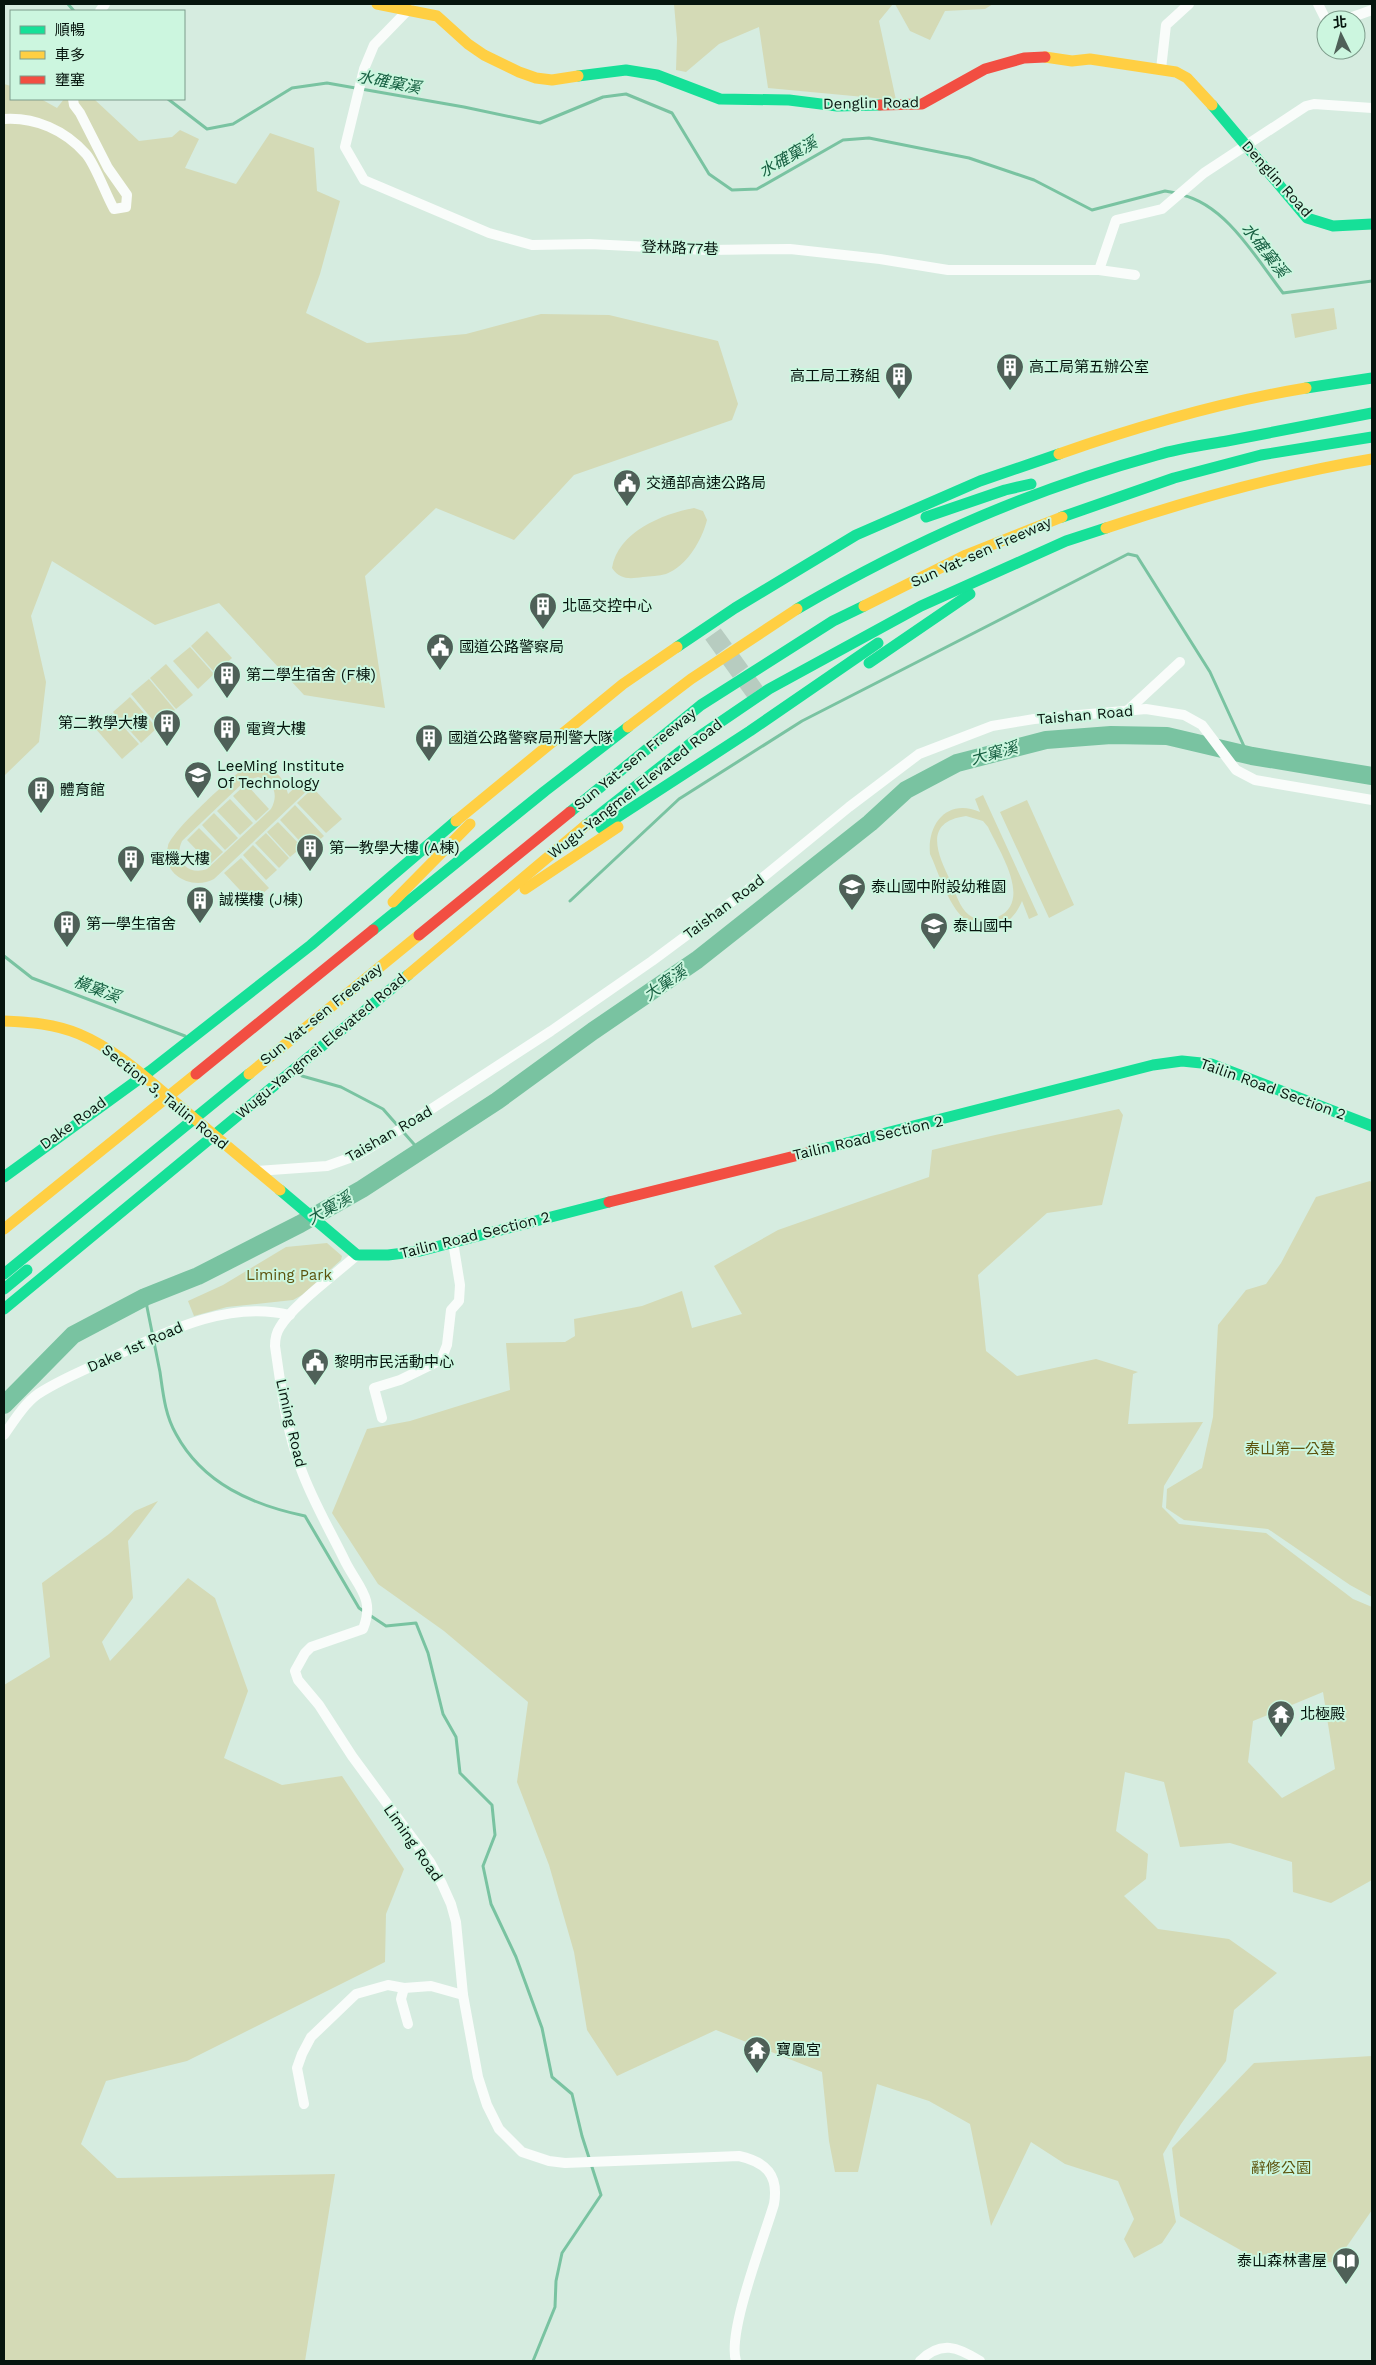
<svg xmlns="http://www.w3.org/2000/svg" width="1376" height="2365" font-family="'Work Sans','Noto Sans TC',sans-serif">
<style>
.green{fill:#d4dab6;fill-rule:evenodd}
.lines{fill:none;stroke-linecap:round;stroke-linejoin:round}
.stream{stroke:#79c3a1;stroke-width:3}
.river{stroke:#79c3a1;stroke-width:18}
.highway-tunnel{stroke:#b7ccc0;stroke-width:19;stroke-dasharray:19 9;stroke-linecap:butt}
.street{stroke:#f9fcfa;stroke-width:10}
.fast{stroke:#16e098;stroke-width:11}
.slow{stroke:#ffcf43;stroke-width:11}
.jam{stroke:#f24e42;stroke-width:11}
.labels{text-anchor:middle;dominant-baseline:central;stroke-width:4;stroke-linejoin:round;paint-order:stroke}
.street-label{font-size:15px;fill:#06150e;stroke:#ccf6df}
.poi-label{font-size:15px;fill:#06150e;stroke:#ccf6df;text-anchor:start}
.park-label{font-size:15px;fill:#5c530d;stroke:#ccf6df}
.water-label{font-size:16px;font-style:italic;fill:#176042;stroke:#ccf6df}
</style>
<rect width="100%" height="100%" fill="#d6ece0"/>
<g class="green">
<path d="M 674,4 L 893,4 L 879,21 L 896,100 L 768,88 L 759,27 L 719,44 L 686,72 L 676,70 L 677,39 Z"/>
<path d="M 895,4 L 993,4 L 985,9 L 945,11 L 930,40 L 910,31 Z"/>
<path d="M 4,84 L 11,86 L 11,99 L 41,99 L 57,108 L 64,99 L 94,99 L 139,141 L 172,137 L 180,130 L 199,139 L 185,168 L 236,184 L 270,133 L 314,148 L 317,191 L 340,201 L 320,274 L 306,313 L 367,343 L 466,334 L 541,314 L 609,315 L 718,341 L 738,404 L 732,420 L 574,475 L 514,540 L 436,508 L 365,576 L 385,708 L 304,695 L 219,603 L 155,625 L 52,561 L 31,616 L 46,682 L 39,742 L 4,776 Z"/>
<path d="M 1334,308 L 1337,329 L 1295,338 L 1291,314 Z"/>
<path d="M 694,508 L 703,511 L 707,520 C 702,540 687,566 666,574 C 659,576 650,576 643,577 C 630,579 620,580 612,568 C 618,532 662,514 694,508 Z"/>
<path d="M 207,631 L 232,658 L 215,673 L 191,646 Z"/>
<path d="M 190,647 L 214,674 L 198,689 L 173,661 Z"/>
<path d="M 166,664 L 193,695 L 176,709 L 150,678 Z"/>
<path d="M 149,679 L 175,710 L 157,725 L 131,694 Z"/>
<path d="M 130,697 L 157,728 L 141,743 L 113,712 Z"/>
<path d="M 111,713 L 139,744 L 122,759 L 95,728 Z"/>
<path d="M 257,766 C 274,768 284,776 288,794 L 304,779 L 311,787 L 214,879 C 192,891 160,875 168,846 C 171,832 225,783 239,772 C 244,768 251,767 257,766 ZM 258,777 C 274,781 279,795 271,809 L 207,869 C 188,876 173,860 182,841 L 245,781 Z"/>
<path d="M 246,784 L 269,809 L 256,821 L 233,796 Z"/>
<path d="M 313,788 L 342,819 L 326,833 L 297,803 Z"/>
<path d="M 983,795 L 1038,915 L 1029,919 L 1022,901 C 1017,913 1009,924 995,927 C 956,936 943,882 930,854 C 927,823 948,798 980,812 L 975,799 ZM 966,816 L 983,821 L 988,827 C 999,851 1033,901 998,917 C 988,922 977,921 969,915 C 959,907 956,893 951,882 C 938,855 922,822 966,816 Z"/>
<path d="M 230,799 L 253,823 L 240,835 L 217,811 Z"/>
<path d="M 1027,800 L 1074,905 L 1049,918 L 1000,812 Z"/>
<path d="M 295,805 L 324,836 L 308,850 L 280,820 Z"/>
<path d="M 214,813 L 238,838 L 225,850 L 202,825 Z"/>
<path d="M 278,822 L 302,847 L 290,857 L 267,832 Z"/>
<path d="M 199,828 L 223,852 L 210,864 L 187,840 Z"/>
<path d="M 266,833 L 289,858 L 279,868 L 255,843 Z"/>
<path d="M 253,845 L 277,870 L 266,880 L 243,855 Z"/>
<path d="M 241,858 L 269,888 L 252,903 L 224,873 Z"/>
<path d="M 1119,1109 L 1123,1115 L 1102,1205 L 1047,1213 L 978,1275 L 986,1351 L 1017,1376 L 1096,1359 L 1138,1372 L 1133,1374 L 1128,1424 L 1203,1422 L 1164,1486 L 1162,1507 L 1179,1524 L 1266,1533 L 1353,1599 L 1372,1607 L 1372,1880 L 1331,1903 L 1293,1892 L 1292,1862 L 1230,1843 L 1180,1847 L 1164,1782 L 1125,1772 L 1116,1831 L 1148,1854 L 1146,1879 L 1124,1896 L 1158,1929 L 1229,1939 L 1277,1973 L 1234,2010 L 1226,2061 L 1181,2124 L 1163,2154 L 1176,2222 L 1162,2243 L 1134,2258 L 1124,2239 L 1134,2219 L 1118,2181 L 1065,2164 L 1031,2142 L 991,2226 L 970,2124 L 929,2101 L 877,2084 L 858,2172 L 835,2172 L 829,2141 L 822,2072 L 716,2030 L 617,2076 L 587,2030 L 574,1952 L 549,1865 L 517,1782 L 528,1702 L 444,1631 L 378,1584 L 332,1513 L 367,1429 L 410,1421 L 510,1390 L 506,1343 L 565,1342 L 575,1336 L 574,1319 L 642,1306 L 682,1291 L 692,1328 L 742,1314 L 714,1266 L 778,1230 L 929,1177 L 932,1150 C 993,1134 1056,1123 1119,1109 ZM 1323,1692 L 1335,1769 L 1282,1798 L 1248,1762 L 1253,1721 Z"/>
<path d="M 1370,1181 L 1372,1183 L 1372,1597 L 1350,1585 L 1268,1529 L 1184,1520 L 1166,1508 L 1167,1489 L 1202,1468 L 1213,1417 L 1218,1325 L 1246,1290 L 1266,1284 L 1281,1263 L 1316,1197 Z"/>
<path d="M 327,1243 L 342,1256 L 341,1260 L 302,1295 L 293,1300 L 227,1307 L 194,1316 L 188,1301 L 223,1285 L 286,1247 Z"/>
<path d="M 158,1501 L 128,1541 L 133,1598 L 102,1642 L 110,1661 L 188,1578 L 215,1598 L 248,1691 L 224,1758 L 282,1785 L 342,1776 L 404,1869 L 386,1914 L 385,1962 L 187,2061 L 106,2081 L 81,2144 L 117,2178 L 335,2174 L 305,2361 L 4,2361 L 4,1685 L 50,1657 L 42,1583 L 109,1534 L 135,1511 Z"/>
<path d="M 1372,2056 L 1372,2210 L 1336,2262 L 1267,2265 L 1180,2216 L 1172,2148 L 1254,2063 Z"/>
</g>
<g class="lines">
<g class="stream">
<path d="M 68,4 L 74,11"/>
<path d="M 168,99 L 207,129 L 233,124 L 292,88 L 327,83 L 464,107 L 540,123 L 603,97 L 626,94 L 672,113 L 709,174 L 732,190 L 757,189 L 843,140 L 869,138 L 969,158 L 1034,180 L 1092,210 L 1165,191 L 1176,193"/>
<path d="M 1182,195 C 1226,205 1256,258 1283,293 L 1372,281"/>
<path d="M 570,901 L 679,799 L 802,721 L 1128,554 L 1137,556 L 1210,672 L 1248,755"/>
<path d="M 4,956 L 32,978 L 185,1036"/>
<path d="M 302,1076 L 341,1087 L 383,1109 L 420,1151"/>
<path d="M 145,1297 C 150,1322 155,1347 160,1372 C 163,1393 165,1415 176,1434 C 203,1484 253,1505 305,1516 L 359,1608 L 386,1626 L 416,1623 L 428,1653 L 443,1714 L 456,1737 L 460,1773 L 492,1805 L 495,1835 L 483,1866 L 491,1904 L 516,1957 L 542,2028 L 552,2077 L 572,2094 L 582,2136 L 601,2195 L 562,2253 L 556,2281 L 555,2307 L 533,2361"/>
</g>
<path class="river" d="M 4,1405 L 73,1335 L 145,1297 L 198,1276 L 300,1224 L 362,1189 L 497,1101 L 593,1031 L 697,960 L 870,823 L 906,790 L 957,763 L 1046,740 L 1111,735 L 1167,736 L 1252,756 L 1372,776"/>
<path class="highway-tunnel" d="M 713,634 L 755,692"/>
<g class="street">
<path d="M 1318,4 L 1325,18 L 1329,20"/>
<path d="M 409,9 L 374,45 L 364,69 L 345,147 L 364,180 L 489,233 L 532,245 L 590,244 L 707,250 L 790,249 L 880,259 L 948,270 L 1099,270 L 1135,275"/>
<path d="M 100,11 L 105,4"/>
<path d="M 1344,20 L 1372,10"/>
<path d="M 1161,69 L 1166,25 L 1189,4"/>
<path d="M 4,119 C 35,117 65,130 86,154 C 95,164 106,195 114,209 L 126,207 L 127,195 L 108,168 L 80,113 L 74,105 L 73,99"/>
<path d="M 1099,270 L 1116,220 L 1162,209 L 1204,173 L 1306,106 L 1314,104 L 1372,108"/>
<path d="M 1127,711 L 1180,662"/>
<path d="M 257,1171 L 327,1166 L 358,1155 L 396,1132 L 551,1031 L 652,961 L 745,892 L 849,807 L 919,754 L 992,726 L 1034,719 L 1146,709 L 1184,715 L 1202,725 L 1236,770 L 1255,780 L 1372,800"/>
<path d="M 357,1255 C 336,1274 293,1305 280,1327 C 276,1333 275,1339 275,1346 C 281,1387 286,1430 301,1469 C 313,1502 331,1532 346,1563 C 359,1588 375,1599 363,1629 L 311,1647 L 305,1653 L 295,1671 L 298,1680 L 319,1705 L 352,1756 L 430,1862 L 442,1884 L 451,1904 L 456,1922 L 463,1995 L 478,2077 L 487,2105 L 499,2129 L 522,2152 L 549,2161 L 565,2163 L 739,2156 C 766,2162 779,2175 774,2204 C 764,2238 727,2332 736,2361"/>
<path d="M 382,1418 L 374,1388 L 400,1380 L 441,1360 L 447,1345 L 451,1310 L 459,1301 L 460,1285 L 453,1242"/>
<path d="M 4,1435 C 13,1422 24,1404 38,1394 C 61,1379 88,1368 113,1357 C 168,1331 228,1300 290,1315"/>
<path d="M 404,1988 L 401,1999 L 408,2024"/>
<path d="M 304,2104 L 297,2068 L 302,2054 L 311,2037 L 356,1994 L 388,1985 L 404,1988 L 431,1986 L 463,1995"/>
<path d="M 920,2361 C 941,2340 958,2347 980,2361"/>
</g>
<g class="fast">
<path d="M 578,76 L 626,70 L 657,75 L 720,99 L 789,100 L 837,106 L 880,105"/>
<path d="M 1212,105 L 1307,218 L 1333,226 L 1372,224"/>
<path d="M 1306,388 L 1372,378"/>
<path d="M 926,517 L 1005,490 L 1031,484"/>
<path d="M 1062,517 L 1174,478 L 1261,455 L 1372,437"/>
<path d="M 797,609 C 914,541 1027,491 1157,455 C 1180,448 1204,445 1227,441 C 1276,432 1324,422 1372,413"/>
<path d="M 677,647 L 735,608 L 856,535 L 980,481 L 1059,454"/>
<path d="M 869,663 L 970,594"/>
<path d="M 570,812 L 701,705 L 833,621 L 864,606"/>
<path d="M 586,825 L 700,736 L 769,689 L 921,606 L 1066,541 L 1106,528"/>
<path d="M 601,828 L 750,731 L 878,643"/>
<path d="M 373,930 L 545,791 L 628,727"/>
<path d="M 819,1150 L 1153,1065 L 1182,1061 L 1211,1064 L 1372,1126"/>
<path d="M 4,1177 L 150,1071 L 311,945 L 456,821"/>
<path d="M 280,1190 L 357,1255 L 388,1255 L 420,1251 L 609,1202"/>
<path d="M 4,1274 L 249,1074"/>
<path d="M 4,1289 L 27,1270"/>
<path d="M 4,1309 L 408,975"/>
</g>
<g class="slow">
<path d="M 377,4 L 437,16 L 468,44 L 484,55 L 519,72 L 536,78 L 552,80 L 578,76"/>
<path d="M 1045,57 L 1072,61 L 1090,59 L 1176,72 L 1187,78 L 1212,105"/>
<path d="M 1059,454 C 1139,426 1222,402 1306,388"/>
<path d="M 1106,528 C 1193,499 1282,474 1372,459"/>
<path d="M 864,606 L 966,555 L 1062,517"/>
<path d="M 628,727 L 691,679 L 797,609"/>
<path d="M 456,821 L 623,684 L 677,647"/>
<path d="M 525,889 L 618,827"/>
<path d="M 393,902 L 470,824"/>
<path d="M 408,975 L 586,825"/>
<path d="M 4,1021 C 30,1022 55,1024 79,1034 C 115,1049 145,1077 175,1102 C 210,1132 245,1161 280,1190"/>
<path d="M 249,1074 L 419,935"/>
<path d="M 4,1229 L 196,1074"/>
</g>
<g class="jam">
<path d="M 880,105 L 922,104 L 985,69 L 1024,58 L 1045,57"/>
<path d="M 419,935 L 570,812"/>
<path d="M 196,1074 L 373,930"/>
<path d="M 609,1202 L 819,1150"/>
</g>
</g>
<defs>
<g id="building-pin" transform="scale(1.4375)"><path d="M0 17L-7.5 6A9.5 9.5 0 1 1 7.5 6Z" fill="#4f6058" stroke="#ccf6df"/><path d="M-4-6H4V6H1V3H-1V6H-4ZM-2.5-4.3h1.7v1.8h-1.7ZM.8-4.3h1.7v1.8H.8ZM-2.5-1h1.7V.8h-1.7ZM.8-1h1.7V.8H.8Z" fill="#fff"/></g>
<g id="civic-pin" transform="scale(1.4375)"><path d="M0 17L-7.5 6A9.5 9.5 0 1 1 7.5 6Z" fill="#4f6058" stroke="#ccf6df"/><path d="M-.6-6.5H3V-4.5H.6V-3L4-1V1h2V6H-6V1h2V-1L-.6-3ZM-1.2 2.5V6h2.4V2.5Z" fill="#fff"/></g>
<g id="university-pin" transform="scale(1.4375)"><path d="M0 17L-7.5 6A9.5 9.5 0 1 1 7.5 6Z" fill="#4f6058" stroke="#ccf6df"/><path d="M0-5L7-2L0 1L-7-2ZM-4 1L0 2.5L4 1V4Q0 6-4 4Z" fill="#fff"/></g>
<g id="school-pin" transform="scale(1.4375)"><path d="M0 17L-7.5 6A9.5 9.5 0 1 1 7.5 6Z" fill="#4f6058" stroke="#ccf6df"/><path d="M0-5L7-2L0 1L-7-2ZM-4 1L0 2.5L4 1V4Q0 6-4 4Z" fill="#fff"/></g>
<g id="temple-pin" transform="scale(1.4375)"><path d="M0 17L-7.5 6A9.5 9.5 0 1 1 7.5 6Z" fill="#4f6058" stroke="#ccf6df"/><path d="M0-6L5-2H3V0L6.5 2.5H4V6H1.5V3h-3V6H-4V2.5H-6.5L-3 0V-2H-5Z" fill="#fff"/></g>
<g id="library-pin" transform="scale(1.4375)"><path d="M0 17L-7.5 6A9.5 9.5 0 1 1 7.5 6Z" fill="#4f6058" stroke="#ccf6df"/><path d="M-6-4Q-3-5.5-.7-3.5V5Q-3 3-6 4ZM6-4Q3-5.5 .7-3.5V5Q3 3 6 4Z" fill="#fff"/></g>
</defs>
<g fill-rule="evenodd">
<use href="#building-pin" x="1010" y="367"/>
<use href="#building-pin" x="899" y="376"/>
<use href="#civic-pin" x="627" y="483"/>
<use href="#building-pin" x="543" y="606"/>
<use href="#civic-pin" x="440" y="647"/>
<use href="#building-pin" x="227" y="675"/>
<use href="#building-pin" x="167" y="723"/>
<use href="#building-pin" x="227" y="729"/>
<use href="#building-pin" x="429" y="738"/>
<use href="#university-pin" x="198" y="775"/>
<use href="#building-pin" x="41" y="790"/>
<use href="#building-pin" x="310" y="848"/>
<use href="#building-pin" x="131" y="859"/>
<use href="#school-pin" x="852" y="887"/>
<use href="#building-pin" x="200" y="900"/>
<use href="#building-pin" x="67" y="924"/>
<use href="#school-pin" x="934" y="926"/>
<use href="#civic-pin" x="315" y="1362"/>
<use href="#temple-pin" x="1281" y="1714"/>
<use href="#temple-pin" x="757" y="2050"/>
<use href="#library-pin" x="1346" y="2261"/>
</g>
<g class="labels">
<g class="street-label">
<text transform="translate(871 103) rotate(-1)">Denglin Road</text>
<text transform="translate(1277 179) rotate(48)">Denglin Road</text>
<text transform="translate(680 248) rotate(2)">登林路77巷</text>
<text transform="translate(981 552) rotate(-24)">Sun Yat-sen Freeway</text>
<text transform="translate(1085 715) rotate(-5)">Taishan Road</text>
<text transform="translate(635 759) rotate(-39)">Sun Yat-sen Freeway</text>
<text transform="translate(635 789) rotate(-38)">Wugu-Yangmei Elevated Road</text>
<text transform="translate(724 907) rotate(-37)">Taishan Road</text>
<text transform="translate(321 1014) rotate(-39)">Sun Yat-sen Freeway</text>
<text transform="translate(321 1046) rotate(-40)">Wugu-Yangmei Elevated Road</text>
<text transform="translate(1273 1089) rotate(20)">Tailin Road Section 2</text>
<text transform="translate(165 1097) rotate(39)">Section 3, Tailin Road</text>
<text transform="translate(73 1123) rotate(-36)">Dake Road</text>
<text transform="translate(389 1134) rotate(-30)">Taishan Road</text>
<text transform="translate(868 1138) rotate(-13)">Tailin Road Section 2</text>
<text transform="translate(475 1235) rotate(-14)">Tailin Road Section 2</text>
<text transform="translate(135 1347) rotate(-24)">Dake 1st Road</text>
<text transform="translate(291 1423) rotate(77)">Liming Road</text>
<text transform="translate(413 1843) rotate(55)">Liming Road</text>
</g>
<g class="poi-label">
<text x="1029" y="367">高工局第五辦公室</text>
<text x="880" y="376" text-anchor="end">高工局工務組</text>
<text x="646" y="483">交通部高速公路局</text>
<text x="562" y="606">北區交控中心</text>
<text x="459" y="647">國道公路警察局</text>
<text x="246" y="675">第二學生宿舍 (F棟)</text>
<text x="148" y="723" text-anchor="end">第二教學大樓</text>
<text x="246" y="729">電資大樓</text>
<text x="448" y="738">國道公路警察局刑警大隊</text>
<text x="217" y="766">LeeMing Institute<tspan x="217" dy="17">Of Technology</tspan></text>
<text x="60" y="790">體育館</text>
<text x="329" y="848">第一教學大樓 (A棟)</text>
<text x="150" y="859">電機大樓</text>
<text x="871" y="887">泰山國中附設幼稚園</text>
<text x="219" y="900">誠樸樓 (J棟)</text>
<text x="86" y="924">第一學生宿舍</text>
<text x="953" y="926">泰山國中</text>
<text x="334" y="1362">黎明市民活動中心</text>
<text x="1300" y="1714">北極殿</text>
<text x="776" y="2050">寶凰宮</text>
<text x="1327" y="2261" text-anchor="end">泰山森林書屋</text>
</g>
<g class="park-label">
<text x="289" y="1275">Liming Park</text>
<text x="1290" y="1449">泰山第一公墓</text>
<text x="1281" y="2168">辭修公園</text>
</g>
<g class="water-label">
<text transform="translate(389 82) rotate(11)">水確窠溪</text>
<text transform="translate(788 157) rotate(-30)">水確窠溪</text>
<text transform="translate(1265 250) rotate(52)">水確窠溪</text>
<text transform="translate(994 753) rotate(-15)">大窠溪</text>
<text transform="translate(665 983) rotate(-35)">大窠溪</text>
<text transform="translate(97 989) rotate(21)">橫窠溪</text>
<text transform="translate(329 1208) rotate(-30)">大窠溪</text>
</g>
</g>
<rect width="1376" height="2365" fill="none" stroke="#06150e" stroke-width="10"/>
<rect x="10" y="10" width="175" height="90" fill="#ccf6df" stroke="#7d9c8b"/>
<rect x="20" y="26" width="25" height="8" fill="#16e098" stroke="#7d9c8b"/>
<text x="55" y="35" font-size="15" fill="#06150e">順暢</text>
<rect x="20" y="51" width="25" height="8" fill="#ffcf43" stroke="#7d9c8b"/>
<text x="55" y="60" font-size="15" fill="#06150e">車多</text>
<rect x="20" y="76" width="25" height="8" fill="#f24e42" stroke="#7d9c8b"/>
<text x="55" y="85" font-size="15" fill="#06150e">壅塞</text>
<g transform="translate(1341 35) rotate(355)"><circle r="24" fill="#ccf6df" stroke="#7d9c8b"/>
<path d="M0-4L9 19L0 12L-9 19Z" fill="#4f6058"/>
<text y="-8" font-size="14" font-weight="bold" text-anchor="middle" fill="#06150e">北</text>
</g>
</svg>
